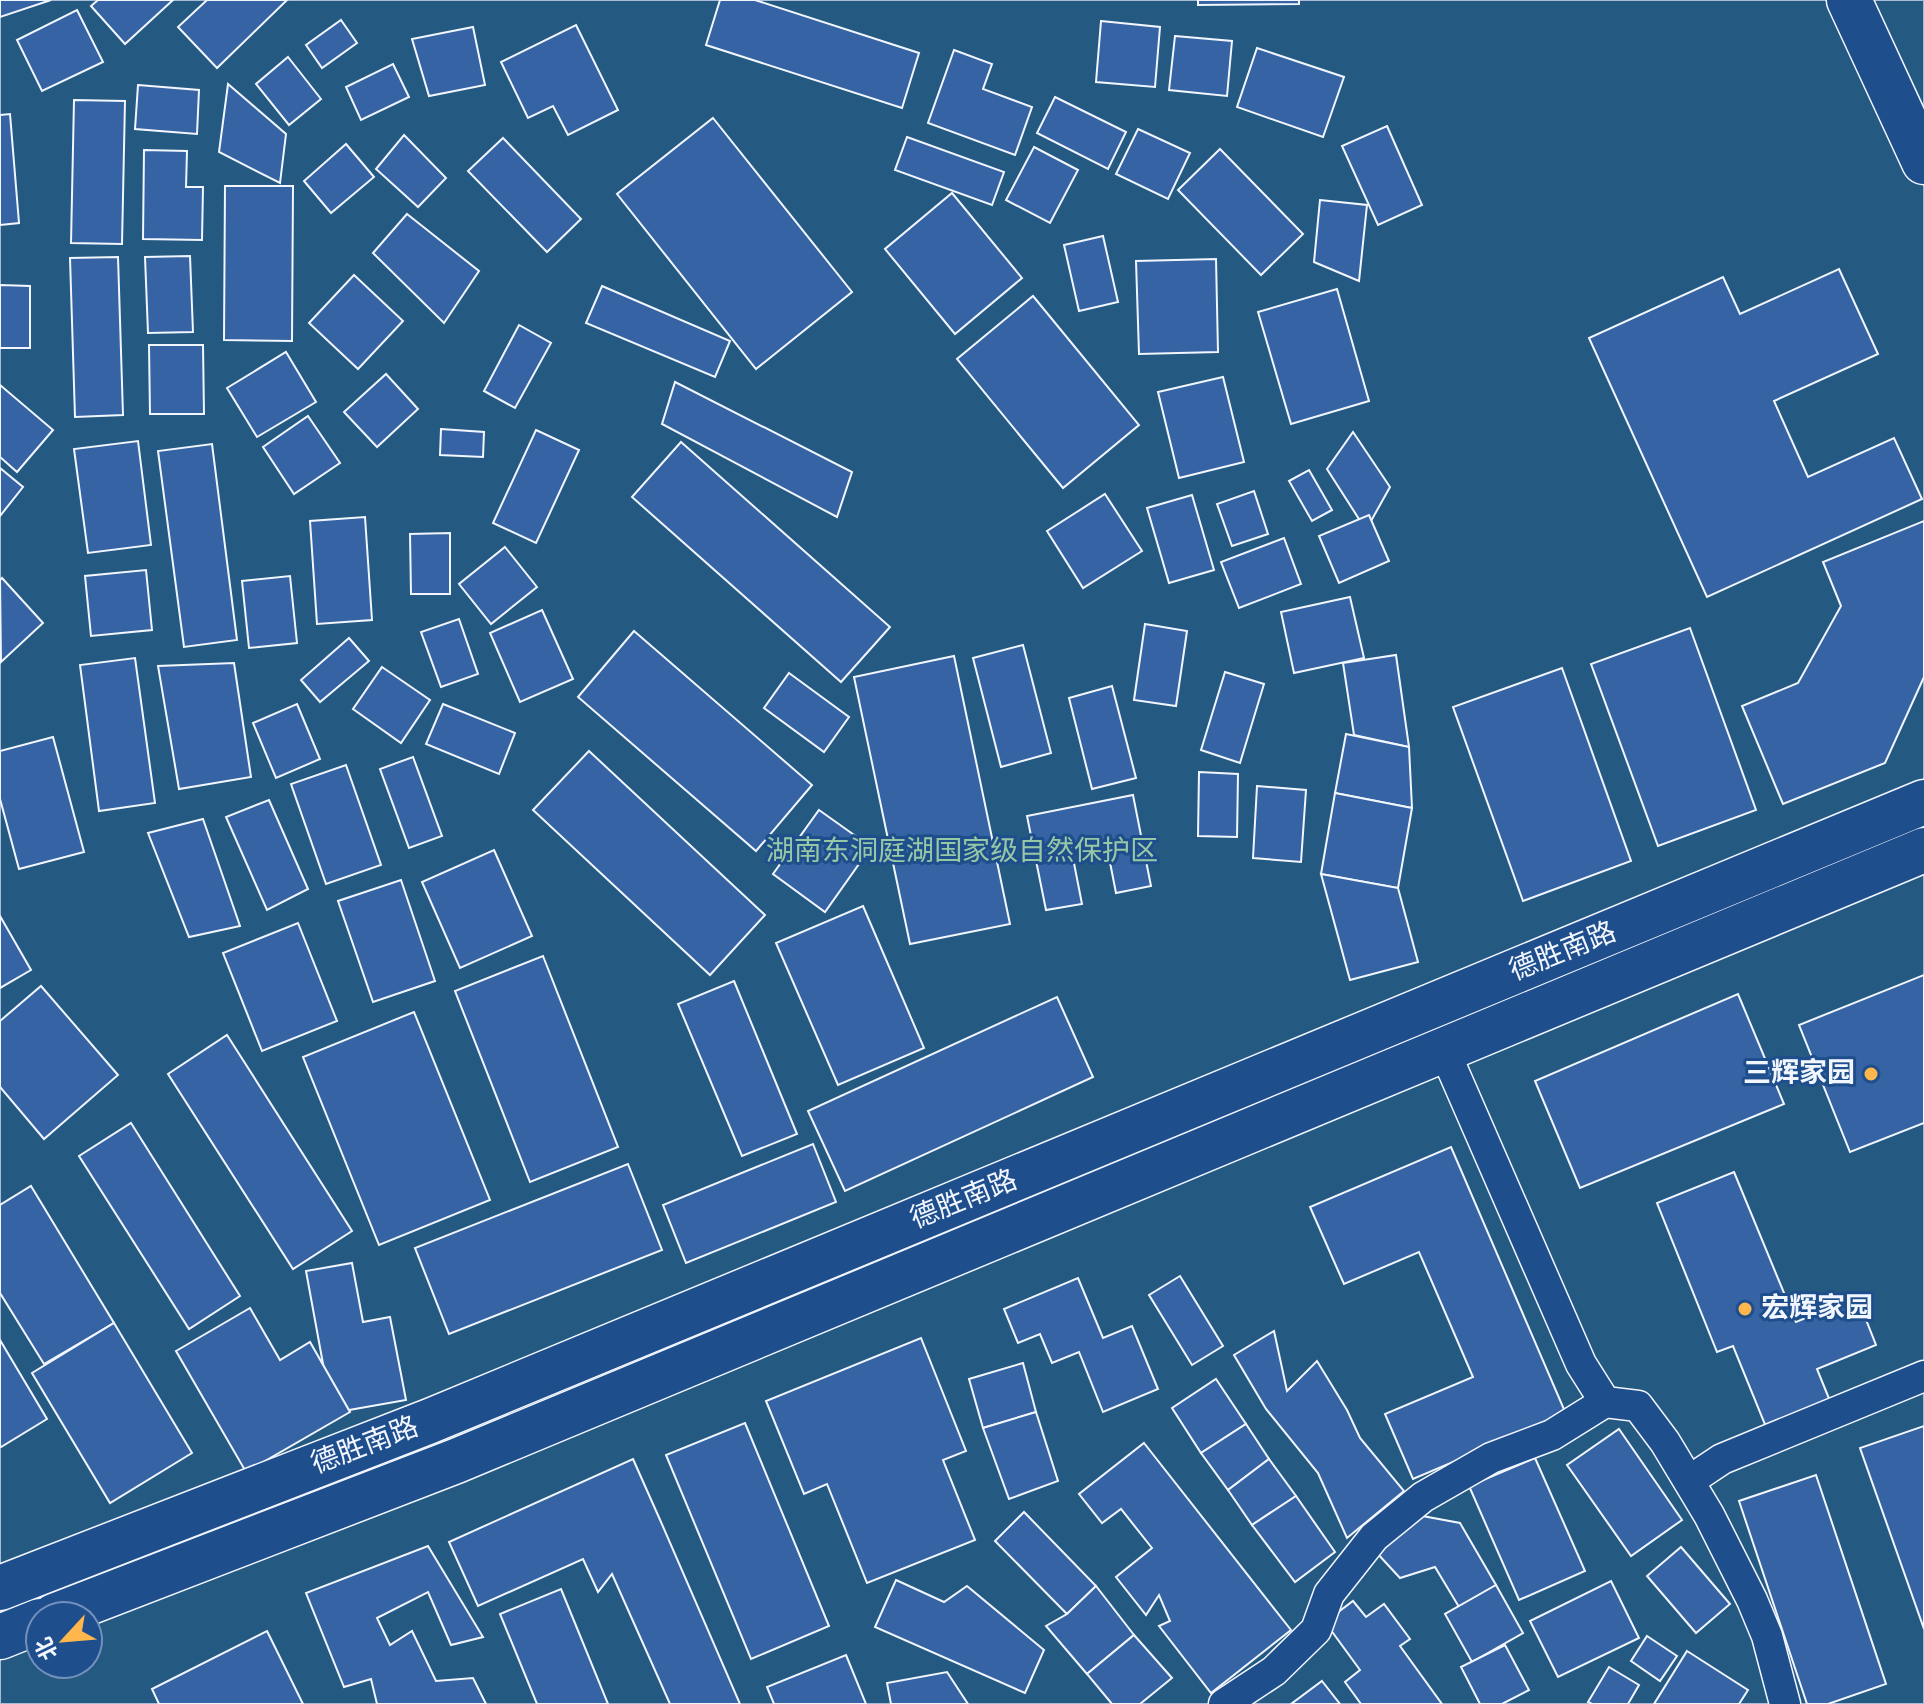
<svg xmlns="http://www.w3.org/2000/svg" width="1924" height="1704" font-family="'Alegreya Sans','Noto Sans SC',sans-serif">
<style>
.green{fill:#245a82;stroke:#a8bbd7;stroke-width:2;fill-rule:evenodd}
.building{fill:#3563a3;stroke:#f2f6ff;stroke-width:2}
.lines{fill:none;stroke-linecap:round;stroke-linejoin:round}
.minor-casing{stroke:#f2f6ff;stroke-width:33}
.primary-casing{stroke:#f2f6ff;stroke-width:47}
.minor{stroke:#1f4e8c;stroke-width:30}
.primary{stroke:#1f4e8c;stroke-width:44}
.poi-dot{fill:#ffb74d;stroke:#1f4e8c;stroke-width:3}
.labels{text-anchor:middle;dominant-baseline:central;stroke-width:6;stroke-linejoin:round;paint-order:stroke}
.park-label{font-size:28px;fill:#97c8a6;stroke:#1f4e8c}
.street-label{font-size:28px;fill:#f2f6ff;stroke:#1f4e8c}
.poi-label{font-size:28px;font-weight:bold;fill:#f2f6ff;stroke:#1f4e8c;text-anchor:end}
</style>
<rect width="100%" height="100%" fill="#1f4e8c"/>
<path class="green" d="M 0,0 L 1924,0 L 1924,1704 L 0,1704 ZM 40,1616 L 88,1616 L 88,1664 L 40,1664 Z"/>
<g class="building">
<path d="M 0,0 L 51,0 L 0,17 Z"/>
<path d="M 98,0 L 173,0 L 125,44 L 91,6 Z"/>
<path d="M 207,0 L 287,0 L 217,68 L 178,27 Z"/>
<path d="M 720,0 L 755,0 L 919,53 L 902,108 L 706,45 Z"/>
<path d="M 1198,0 L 1299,0 L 1299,4 L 1198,5 Z"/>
<path d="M 77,10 L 103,62 L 42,91 L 17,40 Z"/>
<path d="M 341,20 L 357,43 L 322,68 L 306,45 Z"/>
<path d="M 1101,21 L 1160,27 L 1155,87 L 1096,82 Z"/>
<path d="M 576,25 L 618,110 L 568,135 L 553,106 L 528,118 L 501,62 Z"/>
<path d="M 473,27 L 485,85 L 429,96 L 412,39 Z"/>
<path d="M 1175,36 L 1232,41 L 1227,96 L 1169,90 Z"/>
<path d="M 1257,48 L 1344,77 L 1323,137 L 1237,107 Z"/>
<path d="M 954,50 L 992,64 L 983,89 L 1032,107 L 1015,155 L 928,123 Z"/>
<path d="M 288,57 L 321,99 L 289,125 L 256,84 Z"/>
<path d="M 393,64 L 409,97 L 361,120 L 346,87 Z"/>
<path d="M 228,84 L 286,134 L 280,183 L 219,152 Z"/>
<path d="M 138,85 L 199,90 L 197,134 L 135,129 Z"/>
<path d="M 1055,97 L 1126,132 L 1108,169 L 1037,133 Z"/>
<path d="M 74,100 L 125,101 L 122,244 L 71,243 Z"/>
<path d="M 10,114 L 19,223 L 0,225 L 0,115 Z"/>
<path d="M 713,118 L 852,292 L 756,369 L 617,194 Z"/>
<path d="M 1387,126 L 1422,205 L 1378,225 L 1342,146 Z"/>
<path d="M 1138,129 L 1190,153 L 1168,199 L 1116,174 Z"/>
<path d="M 404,135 L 446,178 L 418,207 L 376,169 Z"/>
<path d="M 907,137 L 1004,172 L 992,205 L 895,170 Z"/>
<path d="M 503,138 L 581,219 L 547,252 L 468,171 Z"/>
<path d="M 346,144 L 374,177 L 331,213 L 304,181 Z"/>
<path d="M 1034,147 L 1078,170 L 1050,223 L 1006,200 Z"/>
<path d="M 1220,149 L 1303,234 L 1261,275 L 1178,190 Z"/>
<path d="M 144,150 L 187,151 L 186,187 L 203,187 L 202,240 L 143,239 Z"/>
<path d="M 225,186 L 293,186 L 292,341 L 224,340 Z"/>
<path d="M 952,193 L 1022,278 L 955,334 L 885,249 Z"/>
<path d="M 1320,200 L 1367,205 L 1359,281 L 1314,262 Z"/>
<path d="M 407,214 L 479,271 L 444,323 L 373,253 Z"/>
<path d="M 1103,236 L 1118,302 L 1079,311 L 1064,245 Z"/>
<path d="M 190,256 L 193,332 L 148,333 L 145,257 Z"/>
<path d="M 118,257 L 123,415 L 75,417 L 70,258 Z"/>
<path d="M 1216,259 L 1218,352 L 1139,354 L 1136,261 Z"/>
<path d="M 1839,269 L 1878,354 L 1774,401 L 1808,477 L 1894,438 L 1922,499 L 1707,597 L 1589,338 L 1723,277 L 1740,314 Z"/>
<path d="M 354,275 L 403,321 L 358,369 L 309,323 Z"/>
<path d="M 0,285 L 30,286 L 30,348 L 0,348 Z"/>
<path d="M 602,286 L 730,341 L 715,377 L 586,323 Z"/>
<path d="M 1337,289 L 1369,401 L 1291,424 L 1258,312 Z"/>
<path d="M 1033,296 L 1139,425 L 1063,488 L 957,359 Z"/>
<path d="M 519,325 L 551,343 L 515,408 L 484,391 Z"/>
<path d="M 149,345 L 203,345 L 204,414 L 150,414 Z"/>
<path d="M 286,352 L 316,402 L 257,437 L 227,388 Z"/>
<path d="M 386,374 L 418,409 L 377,447 L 344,412 Z"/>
<path d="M 1223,377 L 1244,462 L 1179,478 L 1158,392 Z"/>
<path d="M 675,382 L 852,472 L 837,517 L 662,424 Z"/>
<path d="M 0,385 L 53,430 L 17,472 L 0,457 Z"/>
<path d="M 308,416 L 340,463 L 294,494 L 263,447 Z"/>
<path d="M 441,429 L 484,432 L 483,457 L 440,455 Z"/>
<path d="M 536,430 L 579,450 L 536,543 L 493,523 Z"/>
<path d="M 1353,432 L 1390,487 L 1366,530 L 1327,469 Z"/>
<path d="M 138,441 L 151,545 L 88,553 L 74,449 Z"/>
<path d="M 681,442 L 890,627 L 841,682 L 632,497 Z"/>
<path d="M 212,444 L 237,640 L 184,647 L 158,451 Z"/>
<path d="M 0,468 L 23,487 L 0,516 Z"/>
<path d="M 1309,470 L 1332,510 L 1312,521 L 1289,481 Z"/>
<path d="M 1254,491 L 1268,534 L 1232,546 L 1217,504 Z"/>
<path d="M 1105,494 L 1142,551 L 1083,588 L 1047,531 Z"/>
<path d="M 1192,495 L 1214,570 L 1169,583 L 1147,508 Z"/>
<path d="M 1369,515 L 1389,561 L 1339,583 L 1319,536 Z"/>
<path d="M 365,517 L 372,620 L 317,624 L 310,521 Z"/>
<path d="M 1924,521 L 1924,677 L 1885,763 L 1783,804 L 1742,706 L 1798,683 L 1841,606 L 1823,562 Z"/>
<path d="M 450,533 L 450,594 L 411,594 L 410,534 Z"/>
<path d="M 1284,538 L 1301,584 L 1239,608 L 1221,562 Z"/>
<path d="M 505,547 L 537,587 L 491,624 L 459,584 Z"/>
<path d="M 146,570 L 152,630 L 91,636 L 85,576 Z"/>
<path d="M 290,576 L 297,643 L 249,648 L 242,581 Z"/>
<path d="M 2,578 L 43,623 L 1,662 L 0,580 Z"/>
<path d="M 1350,597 L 1364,658 L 1294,673 L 1281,612 Z"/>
<path d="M 542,610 L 573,679 L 520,702 L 490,633 Z"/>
<path d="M 459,619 L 478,674 L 441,687 L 421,632 Z"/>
<path d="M 1145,624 L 1187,631 L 1176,706 L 1134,700 Z"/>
<path d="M 1690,628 L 1756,810 L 1658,846 L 1591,664 Z"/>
<path d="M 634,631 L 812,785 L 756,851 L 578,697 Z"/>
<path d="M 349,638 L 369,661 L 320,702 L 301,680 Z"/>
<path d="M 1023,645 L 1051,753 L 1001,767 L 973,658 Z"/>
<path d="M 1396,655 L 1409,747 L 1354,735 L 1343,663 Z"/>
<path d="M 954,656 L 1010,924 L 910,944 L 854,677 Z"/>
<path d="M 135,658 L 155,803 L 99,811 L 80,665 Z"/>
<path d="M 234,663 L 251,777 L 179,789 L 158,666 Z"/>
<path d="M 382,667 L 430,700 L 401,743 L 353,709 Z"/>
<path d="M 1562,668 L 1631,861 L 1523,901 L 1453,707 Z"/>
<path d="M 1225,672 L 1264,684 L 1240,763 L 1201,750 Z"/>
<path d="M 789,673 L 849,717 L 824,752 L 764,708 Z"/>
<path d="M 1112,686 L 1136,778 L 1092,789 L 1069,698 Z"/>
<path d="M 297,704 L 320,759 L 276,778 L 253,723 Z"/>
<path d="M 443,704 L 515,733 L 499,774 L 426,744 Z"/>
<path d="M 1346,734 L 1409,747 L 1412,808 L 1335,793 Z"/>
<path d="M 53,737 L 84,852 L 19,869 L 0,799 L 0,751 Z"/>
<path d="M 589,751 L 765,915 L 710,975 L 533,810 Z"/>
<path d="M 413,757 L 442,836 L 409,848 L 380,769 Z"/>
<path d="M 346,765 L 381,865 L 326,884 L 291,784 Z"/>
<path d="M 1199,772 L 1238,774 L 1237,837 L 1198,836 Z"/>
<path d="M 1257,786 L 1306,790 L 1301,862 L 1253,858 Z"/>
<path d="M 1335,793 L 1412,808 L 1398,888 L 1321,874 Z"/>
<path d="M 1133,795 L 1151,886 L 1116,893 L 1106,842 L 1071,848 L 1082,904 L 1046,910 L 1027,816 Z"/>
<path d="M 269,800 L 308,889 L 267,910 L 226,817 Z"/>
<path d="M 819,810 L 871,847 L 825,912 L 773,874 Z"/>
<path d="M 203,819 L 240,926 L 189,937 L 148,833 Z"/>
<path d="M 494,850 L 532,936 L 460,968 L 422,882 Z"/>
<path d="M 1321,874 L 1398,888 L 1418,962 L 1350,980 Z"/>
<path d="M 401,880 L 435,981 L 373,1002 L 338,901 Z"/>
<path d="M 863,906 L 924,1048 L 838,1085 L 776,943 Z"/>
<path d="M 0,916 L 31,970 L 0,988 Z"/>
<path d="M 298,923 L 337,1021 L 262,1051 L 223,953 Z"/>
<path d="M 543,956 L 618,1147 L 530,1182 L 455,991 Z"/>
<path d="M 1924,975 L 1924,1123 L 1850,1152 L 1799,1025 Z"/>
<path d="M 734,981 L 797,1134 L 742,1156 L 678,1004 Z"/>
<path d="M 41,986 L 118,1075 L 44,1139 L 0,1087 L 0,1021 Z"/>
<path d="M 1738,994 L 1784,1104 L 1580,1188 L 1535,1081 Z"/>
<path d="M 1057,997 L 1093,1077 L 845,1191 L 808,1111 Z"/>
<path d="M 414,1012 L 490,1200 L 379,1245 L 303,1057 Z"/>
<path d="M 227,1035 L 352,1231 L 293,1269 L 168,1074 Z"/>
<path d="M 131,1123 L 240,1296 L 189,1329 L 79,1156 Z"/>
<path d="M 813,1144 L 836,1202 L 686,1263 L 663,1205 Z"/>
<path d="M 1451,1147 L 1566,1414 L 1413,1479 L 1385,1414 L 1473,1377 L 1419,1252 L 1344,1284 L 1310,1207 Z"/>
<path d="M 628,1164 L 662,1250 L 449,1334 L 415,1248 Z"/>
<path d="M 1734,1172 L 1796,1322 L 1857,1297 L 1876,1345 L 1817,1369 L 1830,1401 L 1766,1427 L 1733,1346 L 1717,1352 L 1657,1203 Z"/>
<path d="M 31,1186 L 114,1323 L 44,1364 L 0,1293 L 0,1205 Z"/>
<path d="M 352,1263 L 363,1322 L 390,1317 L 406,1400 L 332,1413 L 306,1271 Z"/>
<path d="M 1180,1276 L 1223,1346 L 1192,1365 L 1149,1295 Z"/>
<path d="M 1078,1278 L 1103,1338 L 1132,1326 L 1158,1389 L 1103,1412 L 1079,1352 L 1052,1363 L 1040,1334 L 1018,1343 L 1004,1309 Z"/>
<path d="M 250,1308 L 280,1360 L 310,1342 L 350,1412 L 246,1472 L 176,1351 Z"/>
<path d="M 114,1323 L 192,1453 L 110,1503 L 32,1373 Z"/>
<path d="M 1274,1331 L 1287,1391 L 1317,1361 L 1347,1410 L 1360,1438 L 1404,1491 L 1347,1538 L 1318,1473 L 1266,1409 L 1234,1355 Z"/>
<path d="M 921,1338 L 966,1451 L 943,1460 L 975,1540 L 867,1583 L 827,1484 L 804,1494 L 766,1401 Z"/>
<path d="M 0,1340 L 47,1419 L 1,1447 L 0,1446 Z"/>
<path d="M 1023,1363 L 1036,1412 L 983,1428 L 969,1379 Z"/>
<path d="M 1216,1379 L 1246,1424 L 1201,1453 L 1172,1408 Z"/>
<path d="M 1036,1412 L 1058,1481 L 1009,1499 L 983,1428 Z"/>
<path d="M 745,1423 L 829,1626 L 751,1659 L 666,1455 Z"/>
<path d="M 1246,1424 L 1269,1459 L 1228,1490 L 1201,1453 Z"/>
<path d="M 1924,1426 L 1924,1629 L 1860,1448 Z"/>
<path d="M 1619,1429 L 1682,1520 L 1631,1556 L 1567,1465 Z"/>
<path d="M 1144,1443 L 1291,1630 L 1211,1693 L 1159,1626 L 1170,1621 L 1159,1595 L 1146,1615 L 1116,1577 L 1152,1548 L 1121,1509 L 1102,1523 L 1079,1494 Z"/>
<path d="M 1535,1458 L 1585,1571 L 1519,1600 L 1469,1486 Z"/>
<path d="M 633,1459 L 661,1522 L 740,1704 L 670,1704 L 612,1574 L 598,1592 L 583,1559 L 478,1606 L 449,1542 Z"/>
<path d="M 1269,1459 L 1296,1496 L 1252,1525 L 1228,1490 Z"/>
<path d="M 1816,1475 L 1886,1684 L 1828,1704 L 1807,1704 L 1739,1501 Z"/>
<path d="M 1296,1496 L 1335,1552 L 1295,1582 L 1252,1525 Z"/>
<path d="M 1024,1512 L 1096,1586 L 1067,1614 L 995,1541 Z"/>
<path d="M 1417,1515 L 1460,1523 L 1496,1585 L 1459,1607 L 1435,1567 L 1400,1578 L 1376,1552 Z"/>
<path d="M 428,1546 L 483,1637 L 451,1645 L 428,1592 L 377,1618 L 390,1645 L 412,1631 L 436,1681 L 473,1678 L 486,1704 L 377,1704 L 371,1679 L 344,1687 L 306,1593 Z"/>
<path d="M 1681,1547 L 1730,1604 L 1696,1633 L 1647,1576 Z"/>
<path d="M 896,1580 L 944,1602 L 967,1586 L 1044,1650 L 1025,1693 L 875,1627 Z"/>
<path d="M 1611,1581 L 1639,1638 L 1558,1677 L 1530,1621 Z"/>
<path d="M 1496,1585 L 1523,1633 L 1472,1662 L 1445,1614 Z"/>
<path d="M 1096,1586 L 1134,1635 L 1087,1674 L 1046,1626 L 1067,1614 Z"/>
<path d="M 561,1589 L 608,1704 L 537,1704 L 500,1614 Z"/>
<path d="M 1353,1601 L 1366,1617 L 1384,1604 L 1410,1639 L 1400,1646 L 1442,1704 L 1361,1704 L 1345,1682 L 1360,1670 L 1325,1622 Z"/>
<path d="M 267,1631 L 303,1704 L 159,1704 L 152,1689 Z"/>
<path d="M 1134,1635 L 1172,1678 L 1140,1704 L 1112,1704 L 1087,1674 Z"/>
<path d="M 1647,1636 L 1677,1656 L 1660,1681 L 1631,1661 Z"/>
<path d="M 1505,1645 L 1529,1690 L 1502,1704 L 1480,1704 L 1461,1667 Z"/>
<path d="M 1687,1651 L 1748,1690 L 1739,1704 L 1654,1704 Z"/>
<path d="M 846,1655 L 866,1704 L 774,1704 L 767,1687 Z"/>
<path d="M 1609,1667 L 1639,1685 L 1628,1704 L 1592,1704 L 1588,1702 Z"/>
<path d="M 947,1672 L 968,1704 L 891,1704 L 887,1683 Z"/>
<path d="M 1322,1681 L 1340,1704 L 1291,1704 Z"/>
</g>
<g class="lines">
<g class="minor-casing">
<g id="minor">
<path d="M 1444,1050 L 1581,1364 L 1605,1402 L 1638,1406 L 1665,1442 L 1709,1515 L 1752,1600 L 1767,1636 L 1785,1704"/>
<path d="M 1689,1481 L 1722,1459 L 1924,1376"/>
<path d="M 1224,1704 L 1274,1671 L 1316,1630 L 1329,1594 L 1374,1537 L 1423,1497 L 1491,1458 L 1552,1435 L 1605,1402"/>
</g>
</g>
<g class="primary-casing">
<g id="primary">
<path d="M 1849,0 L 1924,162"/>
<path d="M 0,1588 L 430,1421 L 1924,802"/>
<path d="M 54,1616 L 456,1461 L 1924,850"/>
<path d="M 0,1637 L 40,1621"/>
</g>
</g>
<use href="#minor" class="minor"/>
<use href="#primary" class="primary"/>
</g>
<g class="poi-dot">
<circle cx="1871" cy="1074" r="8"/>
<circle cx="1745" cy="1309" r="8"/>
</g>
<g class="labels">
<g class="park-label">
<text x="962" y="852">湖南东洞庭湖国家级自然保护区</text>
</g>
<g class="street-label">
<text transform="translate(1563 952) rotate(-22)">德胜南路</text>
<text transform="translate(964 1200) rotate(-22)">德胜南路</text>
<text transform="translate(365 1446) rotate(-21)">德胜南路</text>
</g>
<g class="poi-label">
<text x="1855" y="1074">三辉家园</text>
<text x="1761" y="1309" text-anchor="start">宏辉家园</text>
</g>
</g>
<g transform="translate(64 1640) rotate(244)"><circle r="38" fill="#1f4e8c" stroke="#7391ba" stroke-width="2"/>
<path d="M0-6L14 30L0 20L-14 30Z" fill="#ffb74d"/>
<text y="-12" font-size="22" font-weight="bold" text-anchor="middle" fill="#f2f6ff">北</text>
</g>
</svg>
